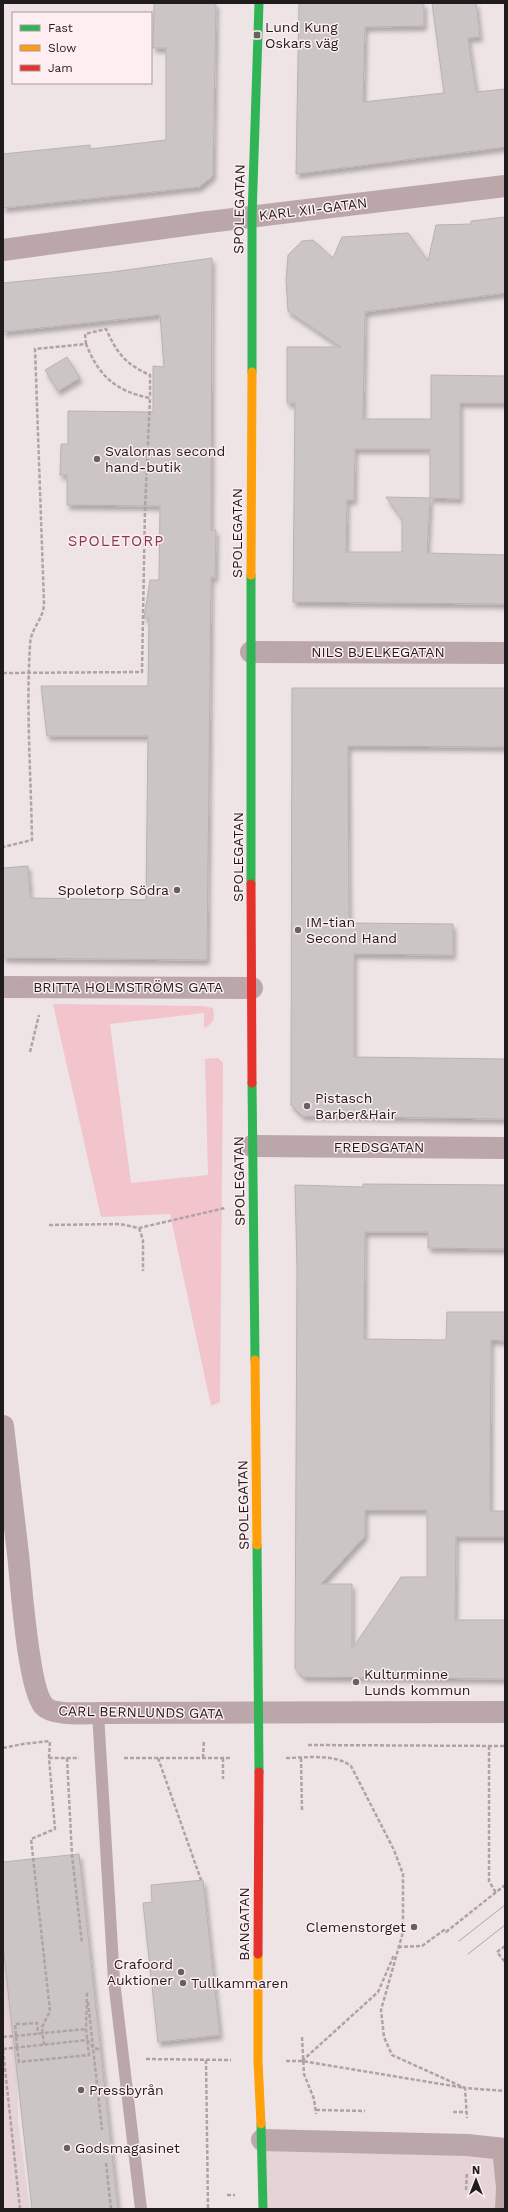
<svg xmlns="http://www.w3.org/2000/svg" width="508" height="2212" font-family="'Work Sans',sans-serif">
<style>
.built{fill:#e5d3d6}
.green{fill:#f2c4cc}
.building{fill:#ccc5c6;stroke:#b9b2b3;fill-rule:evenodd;filter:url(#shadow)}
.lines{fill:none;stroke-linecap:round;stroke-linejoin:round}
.path{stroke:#b0a2a5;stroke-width:2.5;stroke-dasharray:4 2;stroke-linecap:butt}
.lane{stroke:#bba7aa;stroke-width:12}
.street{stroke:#bba7aa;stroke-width:22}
.fast{stroke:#30b455;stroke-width:9}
.slow{stroke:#ff9f0a;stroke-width:9}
.jam{stroke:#e5322d;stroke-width:9}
.tram{stroke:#b2a4a7;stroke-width:1}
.path-bridge{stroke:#b0a2a5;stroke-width:2.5;stroke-dasharray:4 2;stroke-linecap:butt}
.poi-dot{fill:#686163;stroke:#feeef1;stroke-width:1.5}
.labels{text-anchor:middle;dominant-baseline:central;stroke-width:3;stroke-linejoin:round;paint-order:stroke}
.poi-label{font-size:14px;fill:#201b1c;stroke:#feeef1;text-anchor:start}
.street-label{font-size:14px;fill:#201b1c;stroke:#feeef1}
.neighbourhood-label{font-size:15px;letter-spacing:1px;fill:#843c4d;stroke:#feeef1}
</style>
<defs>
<filter id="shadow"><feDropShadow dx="2.5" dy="4.5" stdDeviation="2" flood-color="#0004"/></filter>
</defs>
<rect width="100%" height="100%" fill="#eee4e6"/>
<g class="built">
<path d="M 3,1945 L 17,2072 L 18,2120 L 30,2209 L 3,2209 Z"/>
<path d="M 262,2140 L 498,2148 L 505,2209 L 263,2209 Z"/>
</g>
<path class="green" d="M 53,1004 L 203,1006 L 213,1008 C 215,1018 214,1023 204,1028 L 204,1013 L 110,1024 L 131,1183 L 208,1175 L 205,1059 L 218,1058 L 223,1063 L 220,1402 L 211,1406 L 170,1214 L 101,1217 Z"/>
<g class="building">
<path d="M 154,3 L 216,3 L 213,176 L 199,187 L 3,208 L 3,154 L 90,145 L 90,149 L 166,140 L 166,48 L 153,48 Z"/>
<path d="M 299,3 L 424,3 L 424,26 L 365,27 L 363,102 L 444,93 L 432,3 L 476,3 L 480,37 L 468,38 L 476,92 L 505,89 L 505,147 L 296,174 Z"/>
<path d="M 505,217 L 505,293 L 365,312 L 363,419 L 431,419 L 431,375 L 505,376 L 505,403 L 460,403 L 460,499 L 430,498 L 430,449 L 355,449 L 354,500 L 347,500 L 346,552 L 402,552 L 402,519 L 386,497 L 430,498 L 427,553 L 505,555 L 505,604 L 293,602 L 295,403 L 287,403 L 287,347 L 341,347 L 288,311 L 286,280 L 288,255 L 302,241 L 313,240 L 333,258 L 342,237 L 408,233 L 428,261 L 436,225 L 471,224 L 471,221 Z"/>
<path d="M 212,258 L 211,530 L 216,530 L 215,578 L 211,577 L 207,960 L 3,958 L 3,868 L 28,866 L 30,898 L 146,900 L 148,736 L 47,736 L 41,686 L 148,686 L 149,618 L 144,618 L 150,580 L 159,580 L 160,506 L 67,505 L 67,475 L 60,475 L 61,444 L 68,444 L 68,411 L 153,412 L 153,366 L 164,367 L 160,315 L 3,332 L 3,283 L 112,272 Z"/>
<path d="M 67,357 L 80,378 L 58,391 L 45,370 Z"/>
<path d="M 292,688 L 505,688 L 505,747 L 348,746 L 349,923 L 453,924 L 453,955 L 354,954 L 354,1057 L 505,1059 L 505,1119 L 302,1116 L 291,1105 Z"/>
<path d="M 363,1184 L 505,1185 L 505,1249 L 428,1248 L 428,1232 L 365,1232 L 364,1339 L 446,1340 L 447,1312 L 505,1312 L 505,1341 L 491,1340 L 490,1511 L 505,1511 L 505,1537 L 456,1537 L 455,1620 L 505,1620 L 505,1679 L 303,1677 L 295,1668 L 297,1270 L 295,1185 L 363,1187 ZM 365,1510 L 427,1510 L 427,1577 L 401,1577 L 352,1649 L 352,1584 L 321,1584 L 365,1536 Z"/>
<path d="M 79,1854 L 118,2209 L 32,2209 L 3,1945 L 3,1862 Z"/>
<path d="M 203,1880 L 220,2035 L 158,2042 L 143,1903 L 152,1902 L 151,1885 Z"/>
</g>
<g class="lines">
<g class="path">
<path d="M 86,344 L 85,334 L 106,329 C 117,353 125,364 150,375 L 150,398"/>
<path d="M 3,673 L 142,672 L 145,509 L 150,398 C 115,391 99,376 86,344 L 35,349 L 44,603 C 44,619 30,629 30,645 C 26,710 31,776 32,840 L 3,847"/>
<path d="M 30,1052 L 39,1015"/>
<path d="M 49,1225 L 120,1224 L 139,1228 L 225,1208"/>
<path d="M 139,1228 L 143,1240 L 143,1271"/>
<path d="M 308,1745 L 505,1746"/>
<path d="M 489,1746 L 489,1881 L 496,1893"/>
<path d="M 3,1748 L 23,1744 L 50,1741"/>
<path d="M 49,1758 L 50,1741"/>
<path d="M 67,1758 L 72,1855 L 82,1943"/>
<path d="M 124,1758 L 231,1758"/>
<path d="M 158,1758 L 201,1880"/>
<path d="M 203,1758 L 204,1740"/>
<path d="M 223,1758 L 223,1779"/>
<path d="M 286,1758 C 305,1758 334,1753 351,1766 L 394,1850 L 403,1874 L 403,1932 L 381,2010 L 384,2037 L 392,2055 L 465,2088 L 505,2091"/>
<path d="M 301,1758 L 302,1811"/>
<path d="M 505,1946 L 497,1952 L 505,1962"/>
<path d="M 398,1947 L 422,1946 L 444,1930 L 446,1932 L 505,1885"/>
<path d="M 88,2002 L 102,2130"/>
<path d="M 50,2011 L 31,1839 L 55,1829 L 49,1758 L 79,1758"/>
<path d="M 23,2024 L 37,2023 L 38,2034"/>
<path d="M 3,2037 L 86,2029"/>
<path d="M 302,2037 L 304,2074 L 314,2099 L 316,2114"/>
<path d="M 17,2047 L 19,2062 L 89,2055 L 86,2029 L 87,1992"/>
<path d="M 3,2049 L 87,2040 L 93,2047 L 100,2050"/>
<path d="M 3,2050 L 20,2209"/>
<path d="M 146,2059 L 231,2060"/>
<path d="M 206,2060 L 208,2209"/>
<path d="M 286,2061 L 302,2061 L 465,2088 L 467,2118"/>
<path d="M 302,2061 L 378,1992 L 394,1955"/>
<path d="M 316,2110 L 365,2111"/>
<path d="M 453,2112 L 467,2112"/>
<path d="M 105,2153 L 112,2152"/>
<path d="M 106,2163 L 111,2209"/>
<path d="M 466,2190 L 467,2172"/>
<path d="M 227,2195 L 235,2195"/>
</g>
<g class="lane">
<path d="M 98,1713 L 114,1981 L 141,2209"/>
<path d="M 498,2148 L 502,2188 L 501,2209"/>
</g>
<g class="street">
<path d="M 3,250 L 200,223 L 505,186"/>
<path d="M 251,652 L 505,653"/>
<path d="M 3,987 L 252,988"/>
<path d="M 252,1146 L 505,1148"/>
<path d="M 3,1426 C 8,1469 13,1511 18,1554 C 21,1581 28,1689 44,1706 C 53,1716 85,1713 98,1713 L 505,1712"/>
<path d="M 262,2140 L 467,2145 L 505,2149"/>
</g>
<g class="fast">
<path d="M 252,372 L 252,217 L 259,3"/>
<path d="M 251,575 L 251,884"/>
<path d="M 252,1083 L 255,1360"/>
<path d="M 257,1545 L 259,1772"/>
<path d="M 261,2124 L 263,2209"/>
</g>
<g class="slow">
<path d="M 251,575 L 252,372"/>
<path d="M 255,1360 L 257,1545"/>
<path d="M 258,1954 L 258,2061 L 261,2124"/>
</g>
<g class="jam">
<path d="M 251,884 L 252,1083"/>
<path d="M 258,1954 L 259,1772"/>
</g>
<g class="tram">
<path d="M 459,1941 L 505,1905"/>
<path d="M 468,1954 L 505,1925"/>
</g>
<g class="path-bridge">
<path d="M 44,2045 L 42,2027 L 50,2011"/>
<path d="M 17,2047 L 15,2024 L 23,2024"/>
</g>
</g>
<g class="poi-dot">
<rect x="253" y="31" width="8" height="8" rx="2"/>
<circle cx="97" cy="459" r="4"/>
<circle cx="177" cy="890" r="4"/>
<circle cx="298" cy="930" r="4"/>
<circle cx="307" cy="1106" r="4"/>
<circle cx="356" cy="1682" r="4"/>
<circle cx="414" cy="1927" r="4"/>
<circle cx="181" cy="1972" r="4"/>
<circle cx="183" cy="1983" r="4"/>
<circle cx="81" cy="2090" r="4"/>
<circle cx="67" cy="2148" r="4"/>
</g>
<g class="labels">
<g class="poi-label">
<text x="265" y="27">Lund Kung<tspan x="265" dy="16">Oskars väg</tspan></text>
<text x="105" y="451">Svalornas second<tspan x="105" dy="16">hand-butik</tspan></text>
<text x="169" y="890" text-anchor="end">Spoletorp Södra</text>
<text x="306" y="922">IM-tian<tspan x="306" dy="16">Second Hand</tspan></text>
<text x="315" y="1098">Pistasch<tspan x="315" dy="16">Barber&amp;Hair</tspan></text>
<text x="364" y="1674">Kulturminne<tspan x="364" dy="16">Lunds kommun</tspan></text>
<text x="406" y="1927" text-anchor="end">Clemenstorget</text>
<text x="173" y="1964" text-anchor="end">Crafoord<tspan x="173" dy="16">Auktioner</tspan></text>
<text x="191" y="1983">Tullkammaren</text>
<text x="89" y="2090">Pressbyrån</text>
<text x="75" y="2148">Godsmagasinet</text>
</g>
<g class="street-label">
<text transform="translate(239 209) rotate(-89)">SPOLEGATAN</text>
<text transform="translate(313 209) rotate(-7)">KARL XII-GATAN</text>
<text transform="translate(237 533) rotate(-90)">SPOLEGATAN</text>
<text x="378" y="652">NILS BJELKEGATAN</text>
<text transform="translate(238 857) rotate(-90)">SPOLEGATAN</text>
<text x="128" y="987">BRITTA HOLMSTRÖMS GATA</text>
<text x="379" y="1147">FREDSGATAN</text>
<text transform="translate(239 1181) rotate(-91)">SPOLEGATAN</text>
<text transform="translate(243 1505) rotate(-91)">SPOLEGATAN</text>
<text transform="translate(141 1712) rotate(1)">CARL BERNLUNDS GATA</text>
<text transform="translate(244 1924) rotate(-90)">BANGATAN</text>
</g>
<g class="neighbourhood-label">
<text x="116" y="541">SPOLETORP</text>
</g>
</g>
<rect width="508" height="2212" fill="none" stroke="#201b1c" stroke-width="8"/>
<rect x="12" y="12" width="140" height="72" fill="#feeef1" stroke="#a59a9c"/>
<rect x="20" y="25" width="20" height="6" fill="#30b455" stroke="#a59a9c"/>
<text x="48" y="32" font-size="12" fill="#201b1c">Fast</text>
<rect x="20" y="45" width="20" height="6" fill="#ff9f0a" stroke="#a59a9c"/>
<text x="48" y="52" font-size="12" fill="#201b1c">Slow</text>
<rect x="20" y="65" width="20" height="6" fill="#e5322d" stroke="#a59a9c"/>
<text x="48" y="72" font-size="12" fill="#201b1c">Jam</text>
<g transform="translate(476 2180)" stroke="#feeef1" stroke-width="3" paint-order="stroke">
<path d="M0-3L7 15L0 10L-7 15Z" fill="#201b1c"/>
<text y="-6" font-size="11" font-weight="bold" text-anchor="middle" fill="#201b1c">N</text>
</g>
</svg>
